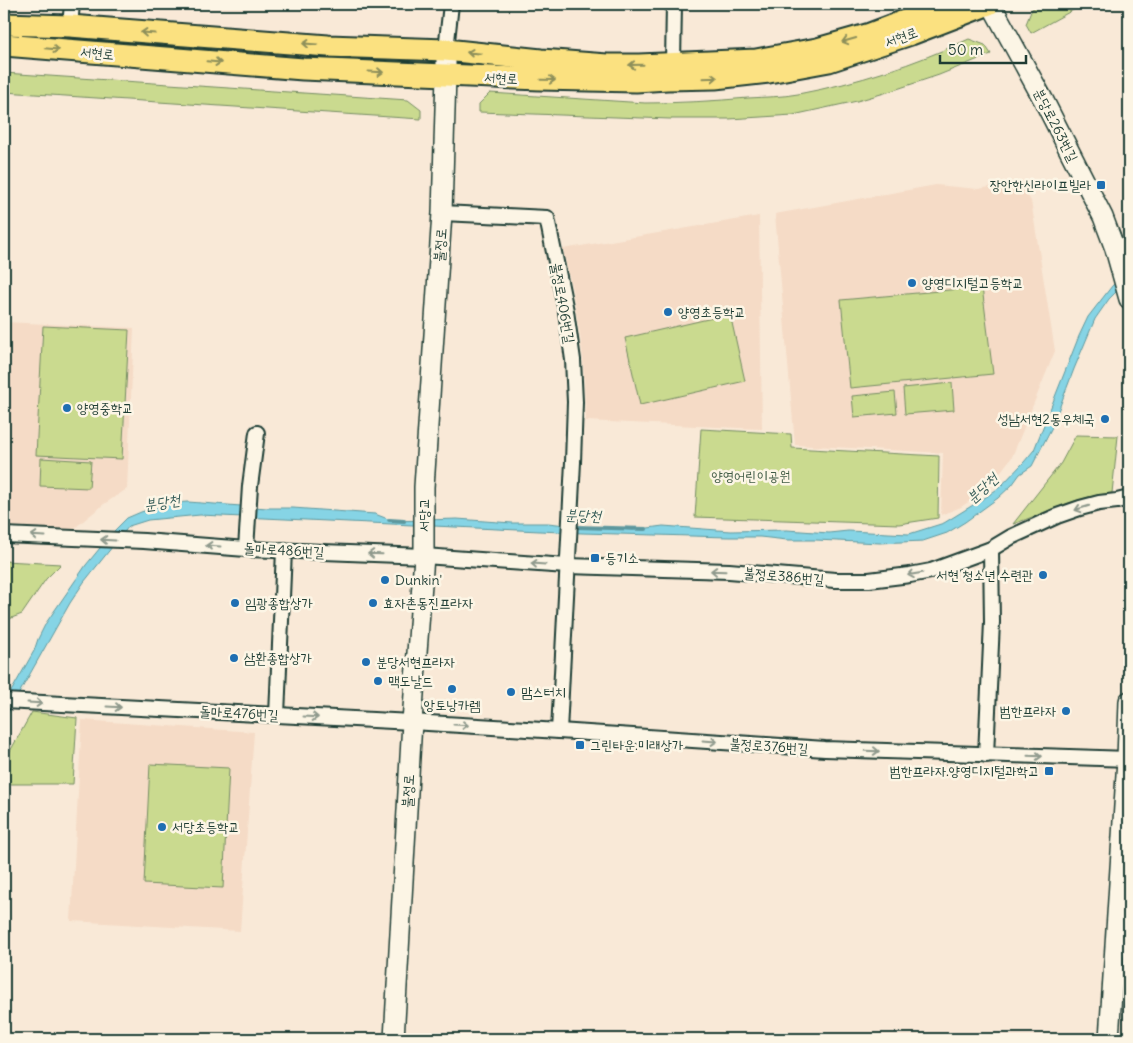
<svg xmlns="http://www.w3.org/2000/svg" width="1133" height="1043" font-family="Delius,'Poor Story',sans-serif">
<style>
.built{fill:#f5dbc6}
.green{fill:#cada8f;stroke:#748c62}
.water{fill:#86d4e5;stroke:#5d989e}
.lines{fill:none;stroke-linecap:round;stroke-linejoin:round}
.stream{stroke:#5d989e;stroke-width:4}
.street-casing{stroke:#1f3d34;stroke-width:18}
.secondary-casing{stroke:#1f3d34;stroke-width:22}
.primary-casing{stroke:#1f3d34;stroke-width:25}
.street{stroke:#fcf5e5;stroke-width:14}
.secondary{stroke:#fcf5e5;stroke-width:19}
.primary{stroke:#fbe180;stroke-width:21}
.oneway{stroke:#8d8f5a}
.oneway2{stroke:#8e998c}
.poi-dot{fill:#1f6fb2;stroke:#fcf5e5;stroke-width:2}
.labels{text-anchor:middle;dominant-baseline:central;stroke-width:5;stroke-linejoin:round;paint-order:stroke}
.street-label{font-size:14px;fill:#1f3d34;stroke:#fcf5e5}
.poi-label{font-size:14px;fill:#1f3d34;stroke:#fcf5e5;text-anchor:start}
.park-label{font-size:14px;fill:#415c46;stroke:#fcf5e5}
.water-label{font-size:15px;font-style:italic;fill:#345b57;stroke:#fcf5e5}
</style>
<rect width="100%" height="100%" fill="#f9e9d7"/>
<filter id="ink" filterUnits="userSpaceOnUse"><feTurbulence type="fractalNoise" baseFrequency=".02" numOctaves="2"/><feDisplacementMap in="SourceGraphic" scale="10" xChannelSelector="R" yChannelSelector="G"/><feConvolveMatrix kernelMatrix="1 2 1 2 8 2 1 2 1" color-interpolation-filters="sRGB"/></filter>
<g filter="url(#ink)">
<g class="built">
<path d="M 1019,182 L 1031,201 L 1055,351 L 1012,457 L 998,475 L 983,492 L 961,507 L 941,515 L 943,453 L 795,445 L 775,214 L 936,185 L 978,189 Z"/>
<path d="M 759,216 L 762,429 L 586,421 L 583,358 L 579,329 L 573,294 L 563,249 Z"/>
<path d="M 4,322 L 134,328 L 127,489 L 104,504 L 71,531 L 4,528 Z"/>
<path d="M 82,720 L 254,732 L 240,931 L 71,921 Z"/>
</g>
<g class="green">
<path d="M 1042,4 L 1084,4 L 1031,33 L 1026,24 L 1032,9 Z"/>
<path d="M 969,39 L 985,45 L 991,54 L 939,75 L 888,92 L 857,101 L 793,115 L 729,119 L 670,119 L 479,112 L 479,104 L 490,93 L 645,103 C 680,103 714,101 748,98 C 765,97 782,97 798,94 C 857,83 915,64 969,39 Z"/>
<path d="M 4,73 L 408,100 L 421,110 L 421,119 L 4,92 Z"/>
<path d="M 982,287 L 993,374 L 850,388 L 841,300 Z"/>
<path d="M 730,314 L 745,381 L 640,405 L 625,338 Z"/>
<path d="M 43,326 L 129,330 L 122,459 L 36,455 Z"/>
<path d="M 952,383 L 954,410 L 905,414 L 903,388 Z"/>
<path d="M 895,392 L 897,413 L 854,417 L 852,396 Z"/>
<path d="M 701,429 L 791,434 L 792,448 L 939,456 L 938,518 L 899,524 L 695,517 Z"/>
<path d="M 1076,435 L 1118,436 L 1112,493 C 1078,496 1046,513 1013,524 L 1061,463 Z"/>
<path d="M 41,458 L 91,461 L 89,488 L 40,486 Z"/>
<path d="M 4,561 L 61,564 L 46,579 L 22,614 L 9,619 L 4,619 Z"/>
<path d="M 32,712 L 77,718 L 73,784 L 4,784 L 4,762 Z"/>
<path d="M 150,764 L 229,768 L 223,888 L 144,884 Z"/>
</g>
<path class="water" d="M 1129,270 L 1129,279 L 1109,299 L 1095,319 L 1074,369 L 1052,427 L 1032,466 L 1020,474 L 1012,485 L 998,498 L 965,522 L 947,533 L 923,541 L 880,543 L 816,540 L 787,540 L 760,537 L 728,537 L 582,533 L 200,515 L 148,520 L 129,526 L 84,582 L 70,603 L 4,720 L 4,704 L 34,651 L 38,639 L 46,623 L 86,565 L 114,531 L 127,518 L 141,512 L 171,503 L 188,502 L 267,508 L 293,508 L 375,514 L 393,521 L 457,519 L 512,523 L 548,523 L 584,527 L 633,530 L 663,526 L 731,531 L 787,530 L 829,533 L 848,531 L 909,534 L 944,523 L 986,497 L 1000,487 L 1024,462 L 1034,450 L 1079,336 L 1088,317 L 1112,286 Z"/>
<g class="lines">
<g class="stream">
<path d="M 389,520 L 404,521"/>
<path d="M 576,527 L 646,529"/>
</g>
<g class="street-casing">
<g id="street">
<path d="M 70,26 L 72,4"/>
<path d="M 446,50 L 451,4"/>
<path d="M 673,63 L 674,4"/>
<path d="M 442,213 L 547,218 L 566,311 L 573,360 L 575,402 L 573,462 L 559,731"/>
<path d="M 4,535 L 144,541 L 246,549 L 424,556 L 567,566 L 729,571 L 835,580 L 869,580 L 910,575 L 931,571 L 991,549 L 1011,537 L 1057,516 L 1080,508 L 1099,503 L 1117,501 L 1129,498"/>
<path d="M 246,549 L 250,486 L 257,433"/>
<path d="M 4,701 L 412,722 L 559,731 L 825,749 L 1129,759"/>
<path d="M 277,715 L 284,550"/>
<path d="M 986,755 L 992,622 L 991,549"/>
</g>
</g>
<g class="secondary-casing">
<g id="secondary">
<path d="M 991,4 L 1044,101 L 1103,217 L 1115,249 L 1129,299"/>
<path d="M 394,1039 L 412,722 L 424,556 L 424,487 L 442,213 L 446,75 L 446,50"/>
<path d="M 1109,1039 L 1127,759 L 1129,701"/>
</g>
</g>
<g class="primary-casing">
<g id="primary">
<path d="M 4,24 L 70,26 L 328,46 L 446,50 L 541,60 L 607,65 L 639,65 L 756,60 L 817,49 L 870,34 L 920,15 L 943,4"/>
<path d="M 4,45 L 303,69 L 540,79 L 636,81 L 667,79 L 715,78 L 769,72 L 829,61 L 911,34 L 989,4"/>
</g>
</g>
<use href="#street" class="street"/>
<use href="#secondary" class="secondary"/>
<use href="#primary" class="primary"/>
</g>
<defs><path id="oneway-shaft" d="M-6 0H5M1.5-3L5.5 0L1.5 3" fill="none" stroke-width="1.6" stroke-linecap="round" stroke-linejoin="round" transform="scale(1.25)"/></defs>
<g class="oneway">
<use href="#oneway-shaft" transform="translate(148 33) rotate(-176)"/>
<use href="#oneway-shaft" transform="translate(849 40) rotate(164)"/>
<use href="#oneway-shaft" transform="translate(310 44) rotate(-176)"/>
<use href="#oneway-shaft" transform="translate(52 49) rotate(5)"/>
<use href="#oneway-shaft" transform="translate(474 53) rotate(-174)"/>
<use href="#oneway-shaft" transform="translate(214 62) rotate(5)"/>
<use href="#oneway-shaft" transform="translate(636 65) rotate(179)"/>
<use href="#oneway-shaft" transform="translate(376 72) rotate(3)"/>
<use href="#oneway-shaft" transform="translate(710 78) rotate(-2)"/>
<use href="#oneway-shaft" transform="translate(548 80) rotate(1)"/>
</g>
<g class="oneway2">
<use href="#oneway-shaft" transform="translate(1082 508) rotate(163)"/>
<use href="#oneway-shaft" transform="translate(38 536) rotate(-177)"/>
<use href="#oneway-shaft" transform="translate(108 540) rotate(-177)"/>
<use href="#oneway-shaft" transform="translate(213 546) rotate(-176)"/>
<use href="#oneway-shaft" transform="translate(375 554) rotate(-178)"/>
<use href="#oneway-shaft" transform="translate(538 564) rotate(-176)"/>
<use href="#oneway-shaft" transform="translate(718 571) rotate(-178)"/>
<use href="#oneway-shaft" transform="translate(915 574) rotate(170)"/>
<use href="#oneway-shaft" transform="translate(35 703) rotate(3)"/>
<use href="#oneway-shaft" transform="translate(114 707) rotate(3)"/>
<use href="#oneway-shaft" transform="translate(311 717) rotate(3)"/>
<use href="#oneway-shaft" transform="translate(461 725) rotate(3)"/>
<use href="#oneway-shaft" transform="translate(710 741) rotate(4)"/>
<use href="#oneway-shaft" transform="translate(872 751) rotate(2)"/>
<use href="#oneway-shaft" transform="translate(1035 756) rotate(2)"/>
</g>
</g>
<g class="poi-dot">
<rect x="1096" y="180" width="10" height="10" rx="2.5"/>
<circle cx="912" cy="283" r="5"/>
<circle cx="668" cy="312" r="5"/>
<circle cx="67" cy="408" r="5"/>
<circle cx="1105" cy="419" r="5"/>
<rect x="590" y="553" width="10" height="10" rx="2.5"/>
<circle cx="1043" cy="575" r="5"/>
<circle cx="385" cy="580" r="5"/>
<circle cx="235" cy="603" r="5"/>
<circle cx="373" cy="603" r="5"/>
<circle cx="234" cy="658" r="5"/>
<circle cx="366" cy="662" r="5"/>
<circle cx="378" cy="681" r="5"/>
<circle cx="452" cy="689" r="5"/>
<circle cx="511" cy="692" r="5"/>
<circle cx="1066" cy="711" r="5"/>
<rect x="575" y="740" width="10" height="10" rx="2.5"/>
<rect x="1044" y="766" width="10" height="10" rx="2.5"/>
<circle cx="162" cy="827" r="5"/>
</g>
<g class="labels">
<g class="street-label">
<text transform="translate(901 37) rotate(-20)">서현로</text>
<text transform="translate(97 53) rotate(5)">서현로</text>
<text transform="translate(501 78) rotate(3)">서현로</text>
<text transform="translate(1056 125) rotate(63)">분당로263번길</text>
<text transform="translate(440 245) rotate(-86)">불정로</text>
<text transform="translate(563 303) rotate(80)">불정로406번길</text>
<text transform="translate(424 515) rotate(-90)">서당교</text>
<text transform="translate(284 550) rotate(3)">돌마로486번길</text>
<text transform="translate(784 576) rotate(5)">불정로386번길</text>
<text transform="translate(239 713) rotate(3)">돌마로476번길</text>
<text transform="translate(769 746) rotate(4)">불정로376번길</text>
<text transform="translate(408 791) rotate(-87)">불정로</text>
</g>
<g class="poi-label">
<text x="1091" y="185" text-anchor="end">장안한신라이프빌라</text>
<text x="922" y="283">양영디지털고등학교</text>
<text x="678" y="312">양영초등학교</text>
<text x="77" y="408">양영중학교</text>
<text x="1095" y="419" text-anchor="end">성남서현2동우체국</text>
<text x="605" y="558">등기소</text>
<text x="1033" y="575" text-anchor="end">서현 청소년 수련관</text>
<text x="395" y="580">Dunkin'</text>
<text x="245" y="603">임광종합상가</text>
<text x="383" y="603">효자촌동진프라자</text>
<text x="244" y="658">삼환종합상가</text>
<text x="376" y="662">분당서현프라자</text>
<text x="388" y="681">맥도날드</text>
<text x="521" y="692">맘스터치</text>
<text x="452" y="705" text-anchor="middle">앙토낭카렘</text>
<text x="1056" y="711" text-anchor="end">범한프라자</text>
<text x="590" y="745">그린타운.미래상가</text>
<text x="1039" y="771" text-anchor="end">범한프라자.양영디지털과학고</text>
<text x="172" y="827">서당초등학교</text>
</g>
<g class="park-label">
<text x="751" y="476">양영어린이공원</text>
</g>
<g class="water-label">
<text transform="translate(982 488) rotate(-43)">분당천</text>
<text transform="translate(162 502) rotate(-9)">분당천</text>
<text transform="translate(583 515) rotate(2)">분당천</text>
</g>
</g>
<rect width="1133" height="1043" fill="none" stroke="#fcf5e5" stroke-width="20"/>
<rect x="10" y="10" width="1113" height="1023" fill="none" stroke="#1f3d34" stroke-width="2" filter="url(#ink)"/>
<path d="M940 55v8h86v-8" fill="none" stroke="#1f3d34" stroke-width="2.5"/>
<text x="948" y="55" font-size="15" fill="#1f3d34" stroke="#fcf5e5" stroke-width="4" paint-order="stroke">50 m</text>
</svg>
